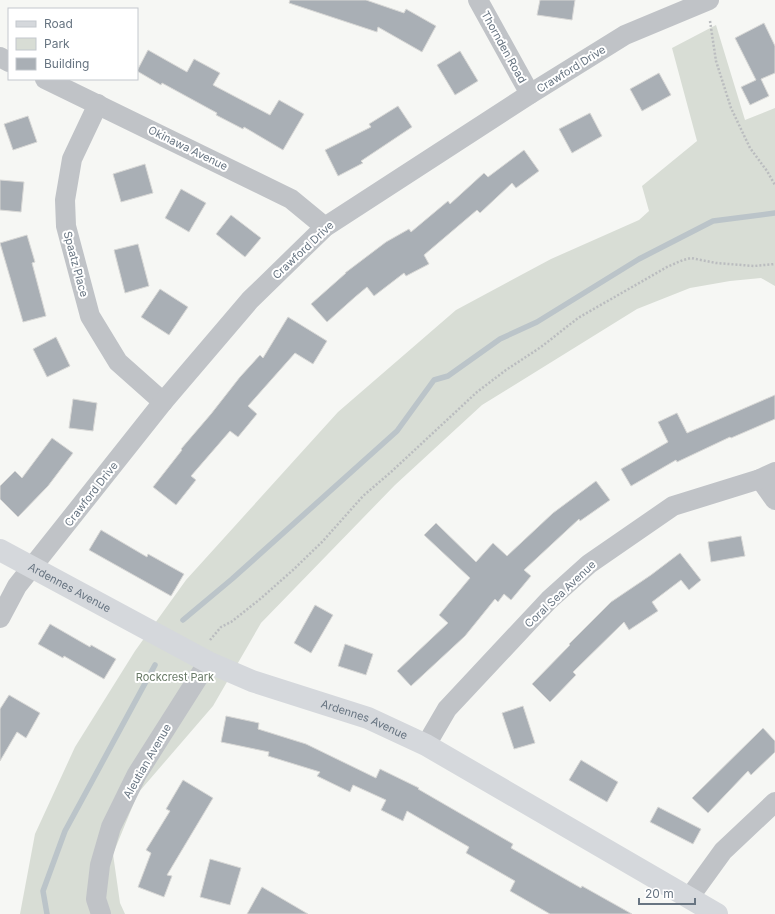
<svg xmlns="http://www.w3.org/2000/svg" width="775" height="914" font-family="Inter,sans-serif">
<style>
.green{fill:#d8ddd5}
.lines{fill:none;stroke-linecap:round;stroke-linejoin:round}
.stream{stroke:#bbc4c9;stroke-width:5.5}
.building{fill:#a9afb5;stroke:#d8d8d6}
.path{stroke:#babcbf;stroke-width:2.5;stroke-dasharray:2 2;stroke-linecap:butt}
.street{stroke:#c0c3c7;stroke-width:20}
.secondary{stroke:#d5d8dc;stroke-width:22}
.labels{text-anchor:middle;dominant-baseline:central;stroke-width:4;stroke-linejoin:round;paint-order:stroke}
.street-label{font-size:11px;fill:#687582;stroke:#fff}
.park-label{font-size:11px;fill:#697a67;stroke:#fff}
</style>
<rect width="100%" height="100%" fill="#f6f7f4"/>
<path class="green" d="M 716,25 L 745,120 L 775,108 L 775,286 L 761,278 L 730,281 L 690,288 L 637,309 L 482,405 L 395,485 L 261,623 L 213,706 L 138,793 L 113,854 L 120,903 L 125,914 L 20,914 L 35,834 L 75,747 L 135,651 L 186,580 L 338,412 L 456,310 L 551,259 L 639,220 L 649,211 L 642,186 L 697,141 L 672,48 Z"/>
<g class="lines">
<g class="stream">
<path d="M 183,620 L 232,579 L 397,431 L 434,380 L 448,376 L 500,339 L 537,322 L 639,259 L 713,221 L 775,213"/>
<path d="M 47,914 L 43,891 L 65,831 L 155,665"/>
</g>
</g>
<g class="building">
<path d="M 290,0 L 366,0 L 404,13 L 406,9 L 436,26 L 422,52 L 378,27 L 377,32 L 289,3 Z"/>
<path d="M 540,0 L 575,0 L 572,20 L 537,15 Z"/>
<path d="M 764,23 L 775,46 L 775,73 L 761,79 L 769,96 L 750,105 L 741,87 L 756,80 L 735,38 Z"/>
<path d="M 148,50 L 187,72 L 194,59 L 220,73 L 213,85 L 270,115 L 279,100 L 304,114 L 283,150 L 244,127 L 243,129 L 216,115 L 217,113 L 162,83 L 161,85 L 137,71 Z"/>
<path d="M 460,51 L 478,81 L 455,95 L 437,65 Z"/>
<path d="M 659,73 L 671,95 L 642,111 L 630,89 Z"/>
<path d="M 398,106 L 412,127 L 361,161 L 363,163 L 338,176 L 325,150 L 371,127 L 369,124 Z"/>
<path d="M 590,113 L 602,136 L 572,153 L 559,129 Z"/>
<path d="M 28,116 L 37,142 L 13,150 L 4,124 Z"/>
<path d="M 524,150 L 539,171 L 516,188 L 512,183 L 480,213 L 477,210 L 424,255 L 429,264 L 406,276 L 404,273 L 374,296 L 367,287 L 355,297 L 327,322 L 311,304 L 346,273 L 345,273 L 386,242 L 409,229 L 411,232 L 448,201 L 450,204 L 484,173 L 488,177 Z"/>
<path d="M 145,164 L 153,193 L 121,202 L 113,174 Z"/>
<path d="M 0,180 L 24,182 L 21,212 L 0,210 Z"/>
<path d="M 181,189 L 206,203 L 189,232 L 165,218 Z"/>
<path d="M 231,215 L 261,238 L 245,257 L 216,234 Z"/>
<path d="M 27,235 L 35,262 L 32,263 L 46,316 L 23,322 L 0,243 Z"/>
<path d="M 138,244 L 149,286 L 125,293 L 114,250 Z"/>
<path d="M 160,289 L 188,307 L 169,335 L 141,317 Z"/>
<path d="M 288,317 L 327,341 L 313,364 L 295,353 L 248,406 L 257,414 L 238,437 L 230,431 L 191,476 L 196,480 L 176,505 L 153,487 L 182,450 L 181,449 L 211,414 L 240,377 L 260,355 L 263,358 Z"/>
<path d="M 56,337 L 70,366 L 47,377 L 33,349 Z"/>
<path d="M 775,395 L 775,419 L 731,438 L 730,437 L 677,462 L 676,460 L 631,486 L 621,469 L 668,442 L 658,422 L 677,413 L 687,433 Z"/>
<path d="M 73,399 L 97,403 L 93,431 L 69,428 Z"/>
<path d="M 52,438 L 73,453 L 48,486 L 18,517 L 0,499 L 0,486 L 15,471 L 22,478 Z"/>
<path d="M 596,481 L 610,500 L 580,521 L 579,519 L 524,570 L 531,576 L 511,600 L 504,594 L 498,602 L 495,599 L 465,636 L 411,686 L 397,671 L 448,623 L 439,615 L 470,578 L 424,535 L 436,523 L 476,562 L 493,543 L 507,556 L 553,513 Z"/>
<path d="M 101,530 L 147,557 L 148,554 L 184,574 L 171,596 L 89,550 Z"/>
<path d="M 741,536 L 745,556 L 711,562 L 708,542 Z"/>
<path d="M 680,553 L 701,580 L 689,590 L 681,580 L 652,602 L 658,611 L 629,630 L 624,622 L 573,672 L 576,675 L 550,702 L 532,684 L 570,645 L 569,644 L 611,602 L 651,575 Z"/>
<path d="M 315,605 L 333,615 L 311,653 L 294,643 Z"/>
<path d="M 50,624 L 90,647 L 91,645 L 116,659 L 104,679 L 64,656 L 63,658 L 38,644 Z"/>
<path d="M 345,644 L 373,654 L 366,675 L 338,666 Z"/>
<path d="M 9,695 L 40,713 L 26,738 L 17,732 L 0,761 L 0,709 Z"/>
<path d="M 523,706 L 535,743 L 514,749 L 502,713 Z"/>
<path d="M 226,716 L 259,723 L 258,729 L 306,744 L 376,778 L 380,769 L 419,788 L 418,789 L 513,844 L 511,848 L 581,888 L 582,886 L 632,914 L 550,914 L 510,891 L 515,881 L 466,853 L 469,847 L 407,811 L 403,821 L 381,810 L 386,800 L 353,785 L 350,792 L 317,776 L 320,772 L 268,756 L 269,752 L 221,742 Z"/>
<path d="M 763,728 L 775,741 L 775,752 L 751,775 L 748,771 L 708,813 L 692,798 Z"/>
<path d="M 581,760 L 618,782 L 607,802 L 569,780 Z"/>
<path d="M 183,780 L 213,798 L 167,875 L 172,876 L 164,897 L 138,887 L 151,853 L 146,850 L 170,811 L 166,809 Z"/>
<path d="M 658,807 L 701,829 L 693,844 L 650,822 Z"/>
<path d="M 210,859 L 241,868 L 230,905 L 200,897 Z"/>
<path d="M 262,887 L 308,914 L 247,914 Z"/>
</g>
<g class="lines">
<g class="path">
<path d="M 710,21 L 716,61 L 731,108 L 750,148 L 767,171 L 775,185"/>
<path d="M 210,640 L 221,627 L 231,622 L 259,600 L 293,570 L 323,541 L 363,496 L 391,472 L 477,392 L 506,370 L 541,347 L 578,318 L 667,267 L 683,260 L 691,258 L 716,263 L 754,266 L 775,264"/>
</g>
<g class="street">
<path d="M 478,0 L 530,94"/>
<path d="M 0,57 L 9,62"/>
<path d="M 45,79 L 291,199 L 325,227"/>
<path d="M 98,104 L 72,159 L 65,200 L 66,226 L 90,316 L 118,362 L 163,402"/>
<path d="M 760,479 L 775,500"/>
<path d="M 0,618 L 17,586 L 163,402 L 250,300 L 325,227 L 530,94 L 625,35 L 709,0"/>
<path d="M 426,745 L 447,709 L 549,600 L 589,564 L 673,506 L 760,479 L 775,472"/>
<path d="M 689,898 L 723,851 L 775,802"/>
<path d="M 101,914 L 96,899 L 100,865 L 111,827 L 137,774 L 208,662"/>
</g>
<path class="secondary" id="s1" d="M 0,550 L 208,662 L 252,681 L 368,718 L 426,745 L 717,914"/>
</g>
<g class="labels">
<g class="street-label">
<text transform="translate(504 47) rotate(61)">Thornden Road</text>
<text transform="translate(571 69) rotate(-32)">Crawford Drive</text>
<text transform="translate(188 148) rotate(26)">Okinawa Avenue</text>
<text transform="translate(303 250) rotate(-43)">Crawford Drive</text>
<text transform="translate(76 264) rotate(75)">Spaatz Place</text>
<text transform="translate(91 494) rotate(-52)">Crawford Drive</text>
<text stroke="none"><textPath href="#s1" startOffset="79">Ardennes Avenue</textPath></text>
<text transform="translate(560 594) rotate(-43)">Coral Sea Avenue</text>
<text stroke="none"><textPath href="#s1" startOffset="403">Ardennes Avenue</textPath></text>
<text transform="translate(147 761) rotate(-60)">Aleutian Avenue</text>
</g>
<g class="park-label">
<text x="175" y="677">Rockcrest Park</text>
</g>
</g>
<rect x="8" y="8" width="130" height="72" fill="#ffffff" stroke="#c3c8cd"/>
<rect x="16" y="21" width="20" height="6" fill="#d5d8dc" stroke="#c3c8cd"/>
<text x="44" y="28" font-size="12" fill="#687582">Road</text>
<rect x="16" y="38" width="20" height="12" fill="#d8ddd5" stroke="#c3c8cd"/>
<text x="44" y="48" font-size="12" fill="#687582">Park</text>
<rect x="16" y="58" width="20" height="12" fill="#a9afb5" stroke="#c3c8cd"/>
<text x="44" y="68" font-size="12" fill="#687582">Building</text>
<path d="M639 898v6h56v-6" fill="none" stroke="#687582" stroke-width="2"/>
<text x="645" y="898" font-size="12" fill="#687582" stroke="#ffffff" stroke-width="3" paint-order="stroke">20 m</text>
</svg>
